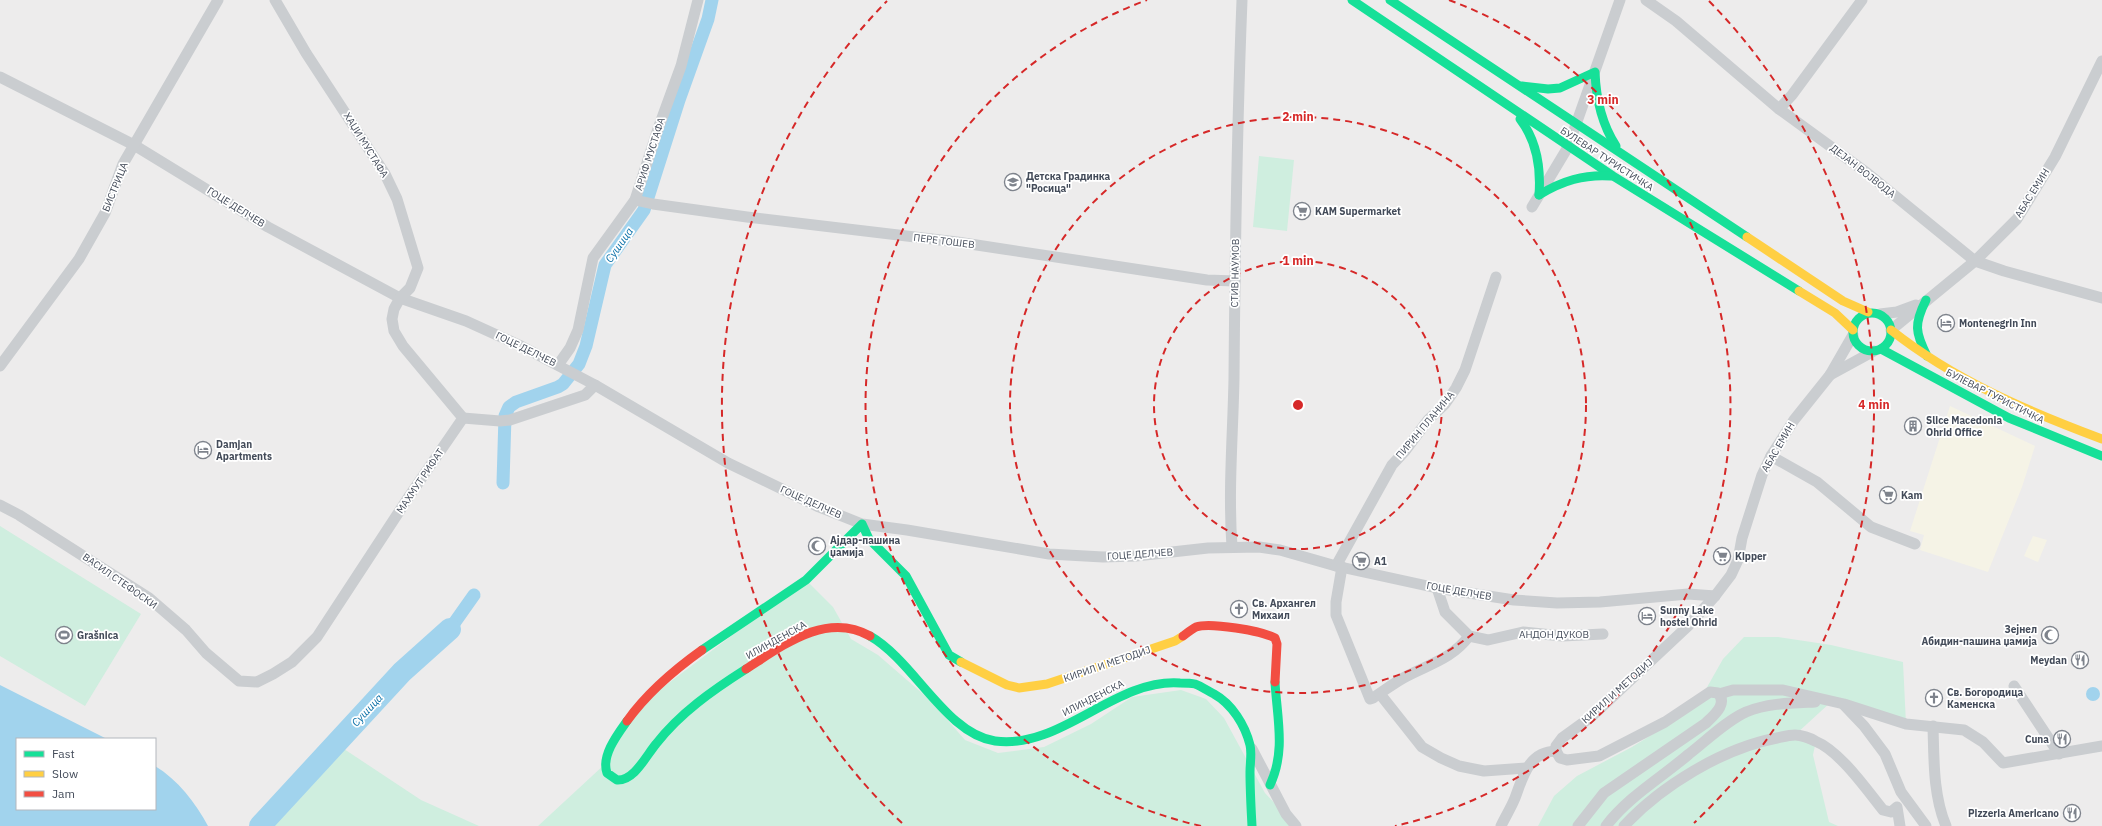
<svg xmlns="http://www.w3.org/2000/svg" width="2102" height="826" font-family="'IBM Plex Sans',sans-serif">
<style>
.commercial{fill:#f5f3e6}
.green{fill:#cfeedf}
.water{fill:#a1d3ed}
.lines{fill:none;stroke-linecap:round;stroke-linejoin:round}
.canal{stroke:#a1d3ed;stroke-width:13}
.river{stroke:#a1d3ed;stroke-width:22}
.street{stroke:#cacdd0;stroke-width:11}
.fast{stroke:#16e098;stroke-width:9}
.slow{stroke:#ffcf43;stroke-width:9}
.jam{stroke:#f24e42;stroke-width:9}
.ring{fill:none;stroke:#d62828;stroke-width:2;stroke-dasharray:7 5}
.labels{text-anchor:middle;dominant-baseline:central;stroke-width:3.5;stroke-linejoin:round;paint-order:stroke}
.street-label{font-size:10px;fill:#434b59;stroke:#fff}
.poi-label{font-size:10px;font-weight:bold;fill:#434b59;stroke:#fff;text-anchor:start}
.water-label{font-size:11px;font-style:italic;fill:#086fa7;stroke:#fff}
.centre{fill:#d62828;stroke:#fff;stroke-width:2}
.ring-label{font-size:12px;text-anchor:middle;font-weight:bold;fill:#d62828;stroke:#fff;stroke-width:3.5;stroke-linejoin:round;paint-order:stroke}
</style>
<rect width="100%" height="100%" fill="#edecec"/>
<g class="commercial">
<path d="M 1950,406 L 2035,446 L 2022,487 L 1988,572 L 1920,550 L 1924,535 L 1910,531 Z"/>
<path d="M 2033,536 L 2047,540 L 2038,562 L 2024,556 Z"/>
</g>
<g class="green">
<path d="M 1259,156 L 1294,160 L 1287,231 L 1253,227 Z"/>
<path d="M 0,526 L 141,614 L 85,706 L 0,656 Z"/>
<path d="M 806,580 L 833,607 L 851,639 L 878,655 L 930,700 L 965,740 L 998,753 L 1044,747 L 1091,724 L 1132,697 L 1181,690 L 1206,699 L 1224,718 L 1265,793 L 1296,826 L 538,826 L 605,764 L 642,703 Z"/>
<path d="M 1744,637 L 1778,637 L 1831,645 L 1903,662 L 1906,724 L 1832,701 L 1795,735 L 1816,741 L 1813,755 L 1829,822 L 1838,826 L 1538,826 L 1554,796 L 1577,776 L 1632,747 L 1682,716 L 1706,689 L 1723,659 Z"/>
<path d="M 344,749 L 421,800 L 479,826 L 268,826 Z"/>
</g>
<g class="water">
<path d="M 0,685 L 107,739 L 17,739 L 17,809 L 155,809 L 155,766 C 178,780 195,802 208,826 L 0,826 Z"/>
<circle cx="2093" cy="694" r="7"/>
</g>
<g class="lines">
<g class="canal">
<path d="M 503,483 L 505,416 L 509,407 L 516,402 L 558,387 L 563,384 L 579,364 L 586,346 L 605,265 L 644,210 L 679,100 L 708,19 L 712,0"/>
<path d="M 450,629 L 474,595"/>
</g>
<path class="river" d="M 260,826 L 402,672 L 450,629"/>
<g class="street">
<path d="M 1646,0 L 1676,21 L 1779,109 L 1867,173 L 1975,261 L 2004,271 L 2102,298"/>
<path d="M 0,77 L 134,145 L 268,227 L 400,298 L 466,321 L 521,346 L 595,385 L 728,463 L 819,507 L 862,524 L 907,530 L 1049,554 L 1103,557 L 1136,556 L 1208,548 L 1259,547 L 1280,550 L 1336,566 L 1437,588 L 1514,600 L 1557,603 L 1600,602 L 1688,594 L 1715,596"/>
<path d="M 1779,109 L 1792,95 L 1862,0"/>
<path d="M 635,200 L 653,204 L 747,217 L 957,242 L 1207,280 L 1235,281"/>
<path d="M 1532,207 L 1568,147 L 1620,0"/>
<path d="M 1880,314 L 1897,312 L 1916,305"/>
<path d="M 1891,330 L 1975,261 L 2017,219 L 2055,157 L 2102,61"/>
<path d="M 558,365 L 570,348 L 578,330 L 593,258 L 635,200 L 658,129 L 681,66 L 698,0"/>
<path d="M 0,366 L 79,259 L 105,213 L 123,164 L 218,0"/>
<path d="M 1830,375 L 1853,335"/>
<path d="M 463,418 L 500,421 L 510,420 L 585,395 L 595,385"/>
<path d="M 1771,456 L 1817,482 L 1871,527 L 1915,544"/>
<path d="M 0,505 L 19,515 L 149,598 L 186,630 L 206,653 L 239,681 L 257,682 L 273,674 L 292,662 L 317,637 L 410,495 L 463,418 L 403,346 L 394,331 L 392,319 L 394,309 L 400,298 L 410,288 L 418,268 L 397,199 L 385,174 L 306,53 L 275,0"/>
<path d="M 1232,547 C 1228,490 1233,434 1234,378 C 1235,252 1237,126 1242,0"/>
<path d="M 1336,566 L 1392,465 L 1405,451 L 1428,420 L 1445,404 L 1456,388 L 1465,370 L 1496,277"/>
<path d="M 1342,567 L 1336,602 L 1336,615 L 1370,699 L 1373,698 C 1384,691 1395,682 1407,676 C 1430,664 1453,658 1469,636"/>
<path d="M 1437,588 L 1445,612 L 1469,636 L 1488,640 L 1523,632 L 1562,636 L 1603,634"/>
<path d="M 2014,686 L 2059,754"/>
<path d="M 1380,694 L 1422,747 L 1441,758 L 1459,766 L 1484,771 L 1526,768"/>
<path d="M 1719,694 L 1733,690 L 1783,690 L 1844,704 L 1906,724 L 1964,730 L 1983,742 L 2003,763 L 2102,746"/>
<path d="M 1844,705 L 1864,726 L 1885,754 L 1901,792 L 1926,826"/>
<path d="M 1933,726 C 1934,759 1933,795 1946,826"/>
<path d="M 1252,749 L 1286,814 L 1296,826"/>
<path d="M 1501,826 C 1505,817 1511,808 1515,798 C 1523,777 1528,752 1556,751"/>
<path d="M 1578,826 L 1604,793 L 1706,723 C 1714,715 1728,704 1718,693 L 1710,692 L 1665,722 L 1599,756 L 1567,760 L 1560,758 L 1556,751 L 1556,746 L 1562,738 L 1591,717 L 1688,626 L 1715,596 L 1731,575 L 1738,560 L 1742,538 L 1762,475 L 1771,456 L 1794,420 L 1830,375 L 1874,351"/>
<path d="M 1606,826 C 1629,796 1661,778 1689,754 C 1706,741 1726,721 1746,712 C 1768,703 1792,703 1815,702"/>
<path d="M 1624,826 C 1661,786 1723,748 1777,738 C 1782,737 1789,735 1795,735 C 1801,735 1810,738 1815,741 C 1840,751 1866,789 1883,810 L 1891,812 L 1897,807 L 1900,826"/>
</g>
<g class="fast">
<path d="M 1352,0 L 1613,176 L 1799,291"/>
<path d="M 1390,0 L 1747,237"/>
<path d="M 1522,86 L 1548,89 L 1560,88 L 1595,72 C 1596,99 1601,123 1616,146"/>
<path d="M 1520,119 C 1537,141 1541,168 1539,195"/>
<path d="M 1539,195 C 1562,181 1584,174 1611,176"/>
<path d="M 1926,300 C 1914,324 1915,332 1927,356"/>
<circle cx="1872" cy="332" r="19"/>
<path d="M 1881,349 L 2009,418 L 2102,456"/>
<path d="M 870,636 C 914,661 946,734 995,741 C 1061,750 1115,678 1180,683 C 1185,683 1191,683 1195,684 C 1201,686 1208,691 1214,694 C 1232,704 1245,725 1250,745 C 1252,753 1250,763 1250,772 C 1250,790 1251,808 1252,826"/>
<path d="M 702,650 L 806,580 L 862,524 L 869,539 L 906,576 L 949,655 L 961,662"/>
<path d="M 627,721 C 617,735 601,756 607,773 L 617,780 C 634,781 646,756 656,744 C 680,713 713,690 746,669"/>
<path d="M 1270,785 C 1286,751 1277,718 1275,682"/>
</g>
<g class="slow">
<path d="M 1747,237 L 1843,301 L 1868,312"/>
<path d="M 1799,291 L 1835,313 L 1853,330"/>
<path d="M 1891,330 C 1954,380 2027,411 2102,439"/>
<path d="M 961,662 L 1007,685 L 1019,688 L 1047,684 L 1175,641 L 1183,636"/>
</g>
<g class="jam">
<path d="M 1183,636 C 1187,633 1192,629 1196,627 C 1210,622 1262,631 1275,638 L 1277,644 L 1275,682"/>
<path d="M 746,669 C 782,646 826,611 870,636"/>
<path d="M 627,721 C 647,693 674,670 702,650"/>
</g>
</g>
<g class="ring">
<circle cx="1298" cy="405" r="144"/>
<circle cx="1298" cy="405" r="288"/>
<path d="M1201 826A432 432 0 0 1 1147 0M1449 0A432 432 0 0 1 1395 826"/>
<path d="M902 823A576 576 0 0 1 887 1M1709 1A576 576 0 0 1 1694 823"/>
</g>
<defs>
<g id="school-ring" transform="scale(0.9)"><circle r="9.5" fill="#fff" stroke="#7e838c" stroke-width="1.5"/><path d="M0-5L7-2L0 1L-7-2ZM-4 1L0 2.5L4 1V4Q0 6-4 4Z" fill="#7e838c"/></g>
<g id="supermarket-ring" transform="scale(0.9)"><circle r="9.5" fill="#fff" stroke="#7e838c" stroke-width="1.5"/><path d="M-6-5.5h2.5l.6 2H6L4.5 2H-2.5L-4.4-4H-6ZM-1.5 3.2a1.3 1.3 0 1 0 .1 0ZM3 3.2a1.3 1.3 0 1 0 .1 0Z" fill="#7e838c"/></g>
<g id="hotel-ring" transform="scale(0.9)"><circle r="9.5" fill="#fff" stroke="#7e838c" stroke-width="1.5"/><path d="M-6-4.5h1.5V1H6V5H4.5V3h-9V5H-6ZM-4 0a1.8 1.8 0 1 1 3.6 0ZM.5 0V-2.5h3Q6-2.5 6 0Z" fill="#7e838c"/></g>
<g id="building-ring" transform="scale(0.9)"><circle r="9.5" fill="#fff" stroke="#7e838c" stroke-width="1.5"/><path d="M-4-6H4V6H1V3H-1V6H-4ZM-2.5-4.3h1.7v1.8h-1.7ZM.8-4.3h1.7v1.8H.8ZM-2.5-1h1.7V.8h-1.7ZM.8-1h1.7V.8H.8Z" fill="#7e838c"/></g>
<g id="mosque-ring" transform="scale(0.9)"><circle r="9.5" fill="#fff" stroke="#7e838c" stroke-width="1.5"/><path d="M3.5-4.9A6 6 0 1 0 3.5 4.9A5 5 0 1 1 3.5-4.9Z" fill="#7e838c"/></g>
<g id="church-ring" transform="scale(0.9)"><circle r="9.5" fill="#fff" stroke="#7e838c" stroke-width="1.5"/><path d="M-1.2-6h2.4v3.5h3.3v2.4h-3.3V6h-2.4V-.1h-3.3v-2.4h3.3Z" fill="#7e838c"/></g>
<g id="stadium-ring" transform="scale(0.9)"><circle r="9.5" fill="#fff" stroke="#7e838c" stroke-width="1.5"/><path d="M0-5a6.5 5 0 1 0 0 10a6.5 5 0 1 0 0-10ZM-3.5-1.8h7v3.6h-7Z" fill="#7e838c"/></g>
<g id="restaurant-ring" transform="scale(0.9)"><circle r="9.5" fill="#fff" stroke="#7e838c" stroke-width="1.5"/><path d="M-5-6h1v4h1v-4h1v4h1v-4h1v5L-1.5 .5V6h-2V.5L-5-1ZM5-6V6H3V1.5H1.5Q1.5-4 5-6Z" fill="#7e838c"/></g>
</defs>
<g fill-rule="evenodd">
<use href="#school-ring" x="1013" y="182"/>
<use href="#supermarket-ring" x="1302" y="211"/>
<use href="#hotel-ring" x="1946" y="323"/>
<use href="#building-ring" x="1913" y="426"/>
<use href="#hotel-ring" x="203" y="450"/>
<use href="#supermarket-ring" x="1888" y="495"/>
<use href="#mosque-ring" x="817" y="546"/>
<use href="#supermarket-ring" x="1722" y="556"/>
<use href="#supermarket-ring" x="1361" y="561"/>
<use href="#church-ring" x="1239" y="609"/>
<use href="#hotel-ring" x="1647" y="616"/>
<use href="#stadium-ring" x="64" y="635"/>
<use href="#mosque-ring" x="2050" y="635"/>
<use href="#restaurant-ring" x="2080" y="660"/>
<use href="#church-ring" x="1934" y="698"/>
<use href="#restaurant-ring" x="2062" y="739"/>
<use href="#restaurant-ring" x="2072" y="813"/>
</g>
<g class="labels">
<g class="street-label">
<text transform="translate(366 145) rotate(58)">ХАЏИ МУСТАФА</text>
<text transform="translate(650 154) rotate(-72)">АРИФ МУСТАФА</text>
<text transform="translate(1607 159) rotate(33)">БУЛЕВАР ТУРИСТИЧКА</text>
<text transform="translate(1863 171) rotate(38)">ДЕЈАН ВОЈВОДА</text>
<text transform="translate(115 187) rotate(-68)">БИСТРИЦА</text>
<text transform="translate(2032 193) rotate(-58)">АБАС ЕМИН</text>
<text transform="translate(236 207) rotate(32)">ГОЦЕ ДЕЛЧЕВ</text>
<text transform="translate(944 241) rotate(7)">ПЕРЕ ТОШЕВ</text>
<text transform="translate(1235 273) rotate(-89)">СТИВ НАУМОВ</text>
<text transform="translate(526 349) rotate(26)">ГОЦЕ ДЕЛЧЕВ</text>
<text transform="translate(1995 396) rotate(27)">БУЛЕВАР ТУРИСТИЧКА</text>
<text transform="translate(1425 425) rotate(-50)">ПИРИН ПЛАНИНА</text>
<text transform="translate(1778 447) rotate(-60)">АБАС ЕМИН</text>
<text transform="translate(420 481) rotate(-56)">МАХМУТ РИФАТ</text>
<text transform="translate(811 502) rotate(24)">ГОЦЕ ДЕЛЧЕВ</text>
<text transform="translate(1140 554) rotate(-4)">ГОЦЕ ДЕЛЧЕВ</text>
<text transform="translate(120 581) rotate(35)">ВАСИЛ СТЕФОСКИ</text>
<text transform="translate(1459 591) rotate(10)">ГОЦЕ ДЕЛЧЕВ</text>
<text x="1554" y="634">АНДОН ДУКОВ</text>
<text transform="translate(776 640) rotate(-29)">ИЛИНДЕНСКА</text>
<text transform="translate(1107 664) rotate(-19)">КИРИЛ И МЕТОДИЈ</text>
<text transform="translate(1617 691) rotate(-42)">КИРИЛ И МЕТОДИЈ</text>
<text transform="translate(1093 698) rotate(-27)">ИЛИНДЕНСКА</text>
</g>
<g class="poi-label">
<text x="1026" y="176">Детска Градинка<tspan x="1026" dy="12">"Росица"</tspan></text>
<text x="1315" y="211">KAM Supermarket</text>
<text x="1959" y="323">Montenegrin Inn</text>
<text x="1926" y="420">Slice Macedonia<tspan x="1926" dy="12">Ohrid Office</tspan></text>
<text x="216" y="444">Damjan<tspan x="216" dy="12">Apartments</tspan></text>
<text x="1901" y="495">Kam</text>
<text x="830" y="540">Ајдар-пашина<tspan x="830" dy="12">џамија</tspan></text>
<text x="1735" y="556">Kipper</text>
<text x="1374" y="561">A1</text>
<text x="1252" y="603">Св. Архангел<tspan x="1252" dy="12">Михаил</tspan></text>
<text x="1660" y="610">Sunny Lake<tspan x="1660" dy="12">hostel Ohrid</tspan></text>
<text x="2037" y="629" text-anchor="end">Зејнел<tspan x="2037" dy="12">Абидин-пашина џамија</tspan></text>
<text x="77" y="635">Grašnica</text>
<text x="2067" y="660" text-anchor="end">Meydan</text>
<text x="1947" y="692">Св. Богородица<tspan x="1947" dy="12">Каменска</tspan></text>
<text x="2049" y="739" text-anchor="end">Cuna</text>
<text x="2059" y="813" text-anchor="end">Pizzeria Americano</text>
</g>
<g class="water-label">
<text transform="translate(619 245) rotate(-55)">Сушица</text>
<text transform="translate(367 710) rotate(-47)">Сушица</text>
</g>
</g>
<circle cx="1298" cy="405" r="6" class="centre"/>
<g class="ring-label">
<text x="1603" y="104">3 min</text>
<text x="1298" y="121">2 min</text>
<text x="1298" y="265">1 min</text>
<text x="1874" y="409">4 min</text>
</g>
<rect x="16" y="738" width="140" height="72" fill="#ffffff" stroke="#b4b7bd"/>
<rect x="24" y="751" width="20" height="6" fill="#16e098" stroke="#b4b7bd"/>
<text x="52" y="758" font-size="12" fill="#434b59">Fast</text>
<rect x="24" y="771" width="20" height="6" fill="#ffcf43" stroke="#b4b7bd"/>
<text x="52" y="778" font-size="12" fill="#434b59">Slow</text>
<rect x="24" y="791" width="20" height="6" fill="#f24e42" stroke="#b4b7bd"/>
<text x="52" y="798" font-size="12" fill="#434b59">Jam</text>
</svg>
